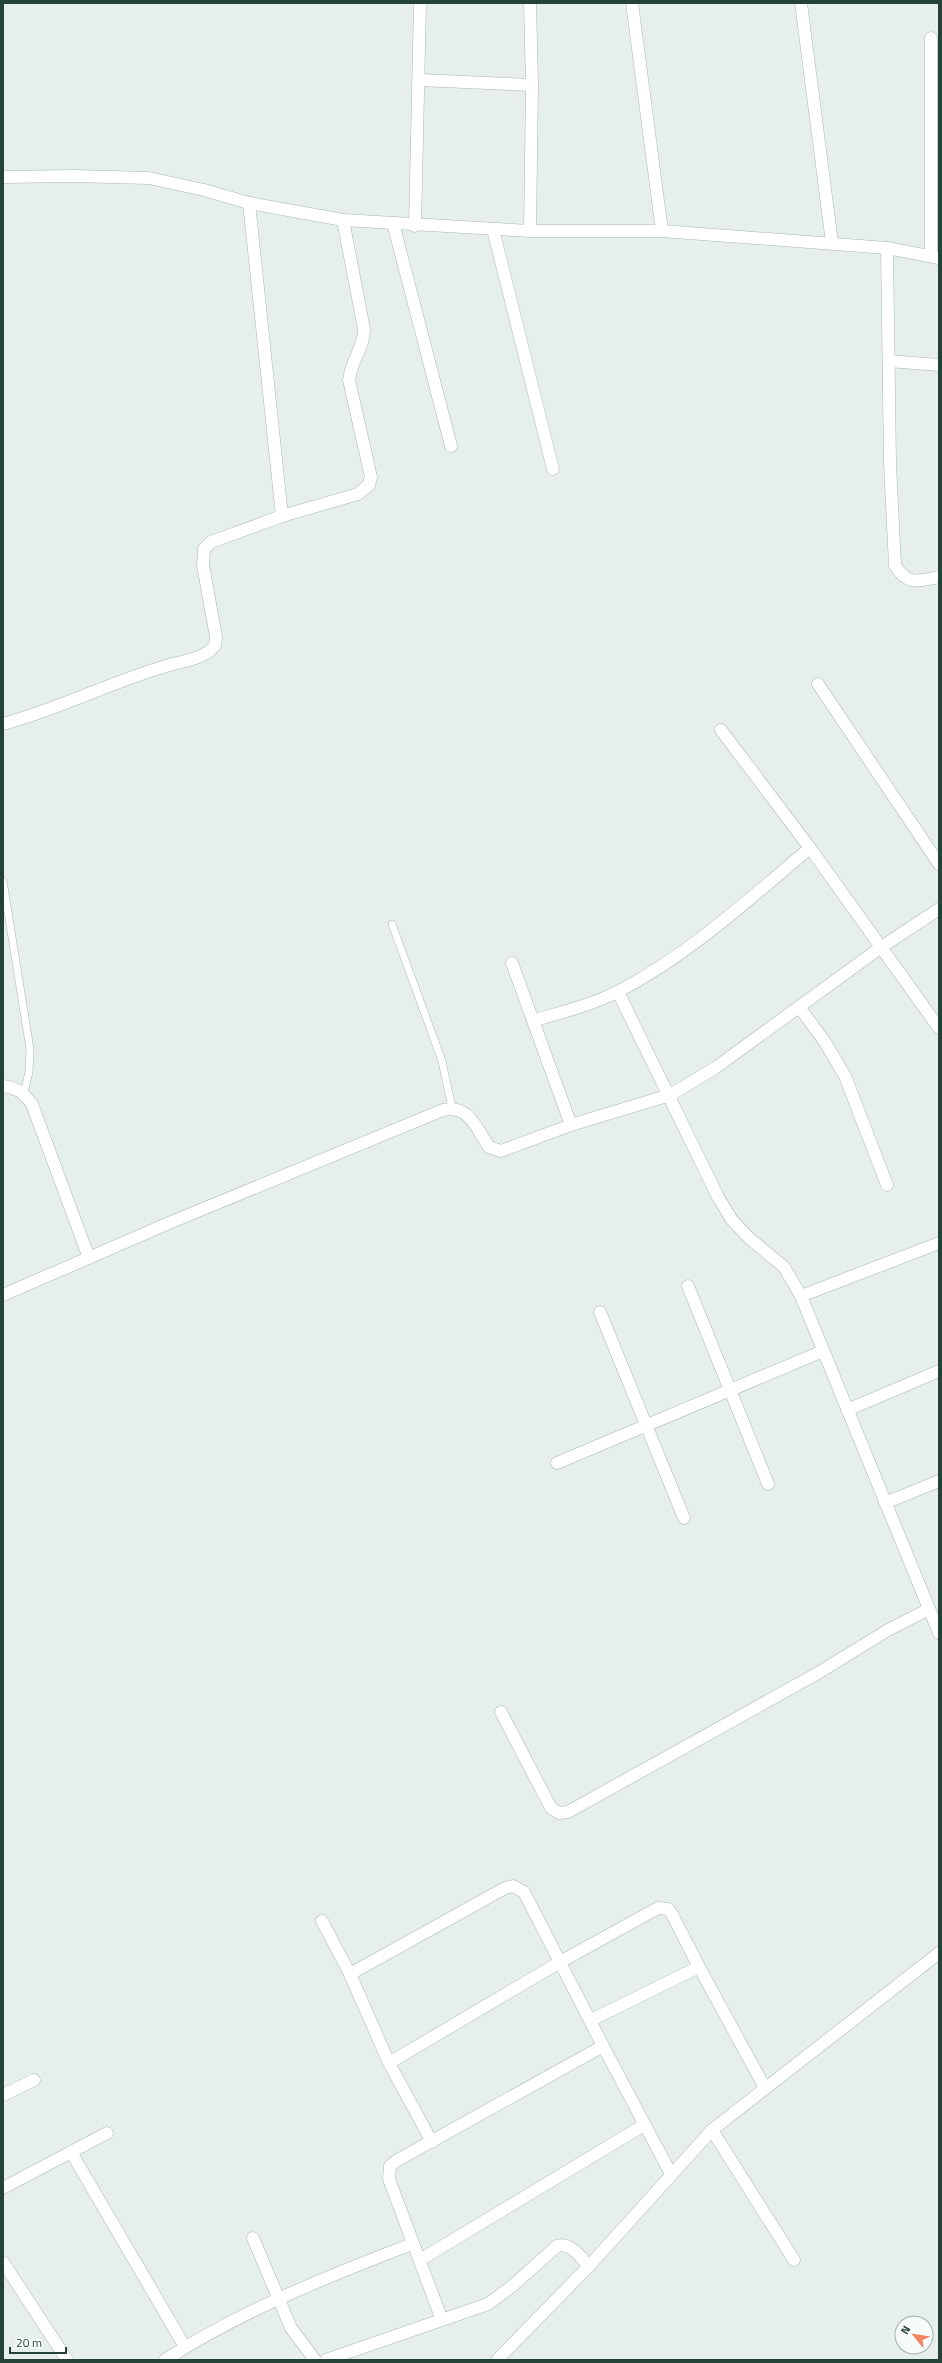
<svg xmlns="http://www.w3.org/2000/svg" width="942" height="2363" font-family="'Titillium Web',sans-serif">
<style>
.lines{fill:none;stroke-linecap:round;stroke-linejoin:round}
.lane-casing{stroke:#a8b8b2;stroke-width:8}
.street-casing{stroke:#a8b8b2;stroke-width:13}
.lane{stroke:#fff;stroke-width:7}
.street{stroke:#fff;stroke-width:12}
</style>
<rect width="100%" height="100%" fill="#e6efeb"/>
<g class="lines">
<g class="lane-casing">
<g id="lane">
<path d="M 3,881 L 30,1049 L 29,1072 L 24,1093"/>
<path d="M 392,924 L 442,1061 L 452,1108"/>
</g>
</g>
<g class="street-casing">
<g id="street">
<path d="M 632,3 L 662,231"/>
<path d="M 801,3 L 832,243"/>
<path d="M 419,80 L 532,85"/>
<path d="M 3,177 L 74,176 L 149,178 L 204,190 L 249,203 L 343,220 L 530,231 L 662,231 L 887,248 L 939,258"/>
<path d="M 249,203 L 282,516"/>
<path d="M 393,223 L 451,446"/>
<path d="M 415,226 L 420,3"/>
<path d="M 493,229 L 553,469"/>
<path d="M 530,231 L 532,85 L 530,3"/>
<path d="M 887,248 L 890,464 L 895,565 C 907,586 919,581 939,577"/>
<path d="M 931,256 L 931,38"/>
<path d="M 889,361 L 939,365"/>
<path d="M 818,684 L 939,864"/>
<path d="M 3,724 C 59,709 111,682 166,666 C 181,661 206,659 215,645 L 216,637 L 203,565 L 204,549 L 211,542 L 282,516 L 358,494 L 369,485 L 371,477 L 349,380 C 351,361 364,348 364,329 L 343,220"/>
<path d="M 721,730 L 810,848 L 939,1028"/>
<path d="M 512,963 L 571,1125"/>
<path d="M 618,992 L 718,1197 L 732,1220 L 749,1238 L 784,1267 L 801,1296 L 939,1633"/>
<path d="M 799,1007 L 825,1042 L 845,1076 L 887,1185"/>
<path d="M 533,1021 C 562,1012 592,1005 619,991 C 690,954 749,899 810,848"/>
<path d="M 3,1086 C 17,1088 23,1092 32,1104 L 89,1258"/>
<path d="M 688,1286 L 768,1484"/>
<path d="M 3,1295 L 169,1223 L 443,1110 C 470,1105 476,1128 489,1147 L 501,1151 L 571,1125 L 670,1095 L 715,1068 L 880,948 L 939,909"/>
<path d="M 801,1296 L 939,1243"/>
<path d="M 600,1312 L 684,1518"/>
<path d="M 847,1410 L 939,1371"/>
<path d="M 557,1463 L 823,1351"/>
<path d="M 885,1503 L 939,1481"/>
<path d="M 501,1712 L 551,1808 L 559,1813 L 568,1812 L 818,1673 L 888,1630 L 929,1609"/>
<path d="M 322,1921 L 350,1974 L 389,2063 L 432,2142"/>
<path d="M 350,1974 L 505,1888 L 513,1886 L 524,1892 L 603,2046"/>
<path d="M 591,2020 L 699,1967"/>
<path d="M 389,2063 L 560,1962 L 658,1908 L 668,1909 L 672,1914 L 699,1967 L 765,2088"/>
<path d="M 3,2095 L 34,2080"/>
<path d="M 712,2130 L 794,2260"/>
<path d="M 71,2152 L 185,2347"/>
<path d="M 3,2188 L 107,2133"/>
<path d="M 253,2238 L 291,2328 L 315,2360"/>
<path d="M 420,2260 L 644,2125"/>
<path d="M 3,2262 L 67,2360"/>
<path d="M 442,2320 L 389,2179 L 390,2166 L 396,2161 L 603,2046 L 671,2174"/>
<path d="M 498,2359 L 589,2266 L 712,2130 L 939,1953"/>
<path d="M 165,2360 C 241,2311 328,2276 412,2244"/>
<path d="M 326,2360 L 488,2304 L 511,2287 L 557,2246 C 571,2242 580,2257 589,2266"/>
</g>
</g>
<use href="#lane" class="lane"/>
<use href="#street" class="street"/>
</g>
<rect width="942" height="2363" fill="none" stroke="#24423a" stroke-width="8"/>
<g transform="translate(914 2335) rotate(300)"><circle r="19" fill="#f7fbf9" stroke="#a3b1ad"/>
<path d="M0-3L7 15L0 10L-7 15Z" fill="#f4845f"/>
<text y="-6" font-size="11" font-weight="bold" text-anchor="middle" fill="#24423a">N</text>
</g>
<path d="M10 2347v6h56v-6" fill="none" stroke="#24423a" stroke-width="2"/>
<text x="16" y="2347" font-size="12" fill="#24423a" stroke="#f7fbf9" stroke-width="3" paint-order="stroke">20 m</text>
</svg>
